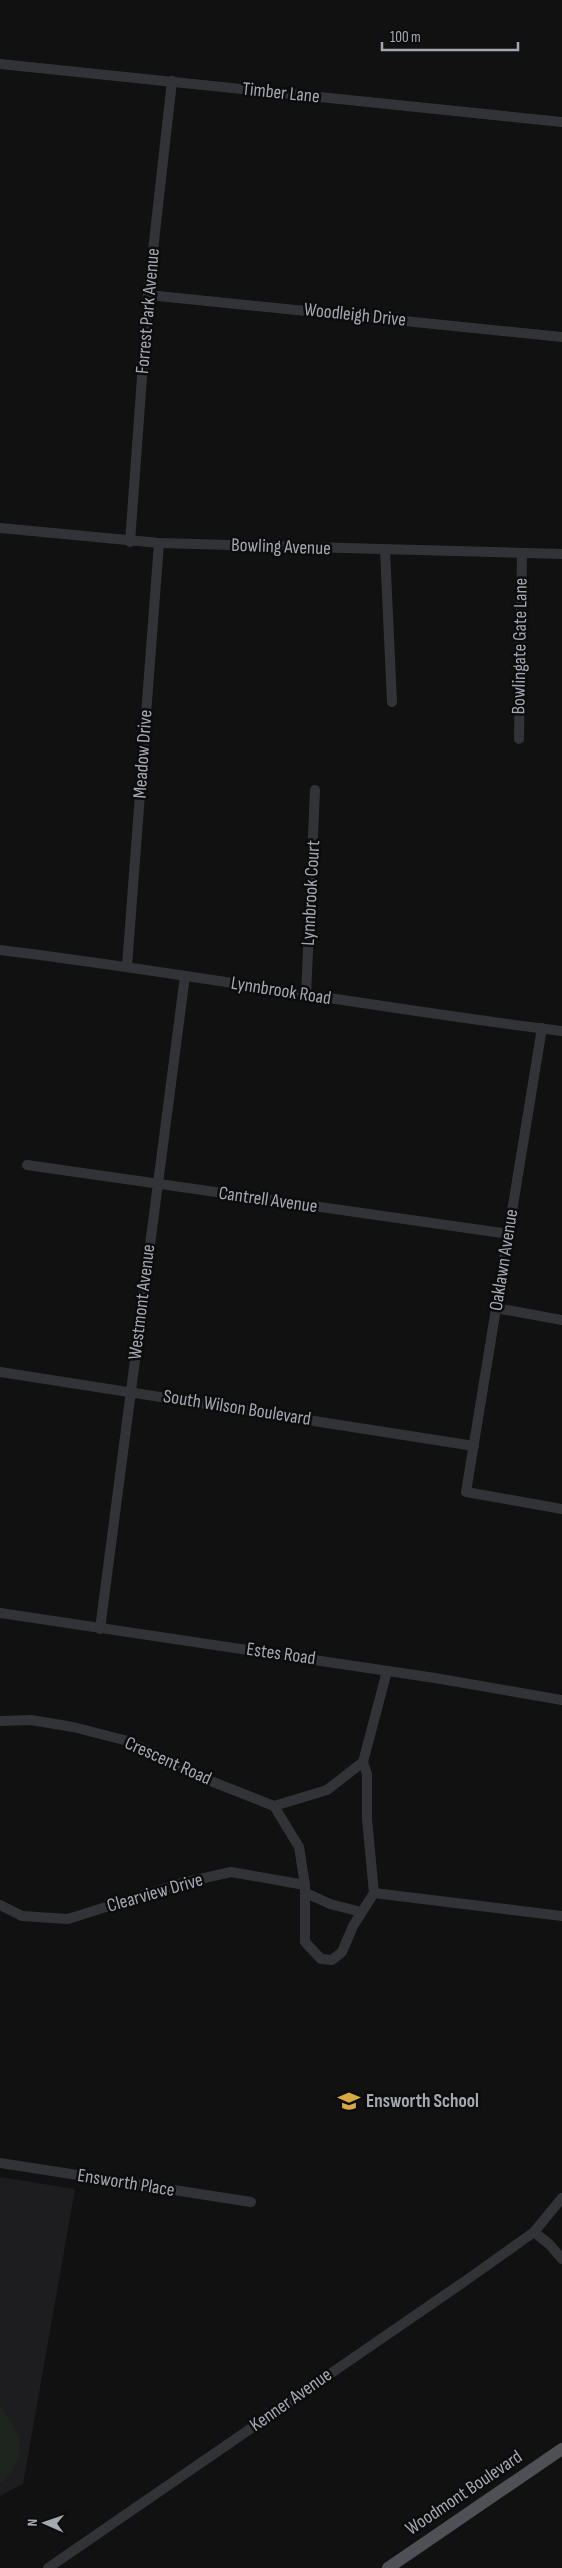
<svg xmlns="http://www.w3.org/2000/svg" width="562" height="2568" font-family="'Sofia Sans Condensed',sans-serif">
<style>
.built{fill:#1d1d1f}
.green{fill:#1e241e}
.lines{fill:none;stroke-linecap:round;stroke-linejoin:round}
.minor{stroke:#323336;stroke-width:10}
.major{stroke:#4f5055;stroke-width:12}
.labels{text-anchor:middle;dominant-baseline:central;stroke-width:5;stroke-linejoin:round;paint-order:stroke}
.street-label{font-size:19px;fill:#a4a8b1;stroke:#0c0c0d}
.poi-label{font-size:19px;font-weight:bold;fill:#a4a8b1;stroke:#0c0c0d;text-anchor:start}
</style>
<rect width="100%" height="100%" fill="#111112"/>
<path class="built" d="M 0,2177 L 75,2189 L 23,2484 L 0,2496 Z"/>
<path class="green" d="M 0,2407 C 6,2416 17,2428 19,2438 C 23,2455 14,2474 0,2483 Z"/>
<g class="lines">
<g class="minor">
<path d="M 0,64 L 562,122"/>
<path d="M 148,295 L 562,337"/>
<path d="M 0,528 L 159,543 L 562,554"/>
<path d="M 130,542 L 148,295 L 172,81"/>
<path d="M 385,550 L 392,702"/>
<path d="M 519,739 L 522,553"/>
<path d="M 0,950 C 188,973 374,1008 562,1031"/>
<path d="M 127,966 L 159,543"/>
<path d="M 306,996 L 315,790"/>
<path d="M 542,1028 L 466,1492 L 562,1509"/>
<path d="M 27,1165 L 509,1234"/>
<path d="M 496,1308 L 562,1320"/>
<path d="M 0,1372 L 474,1446"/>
<path d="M 0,1613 L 435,1678 L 562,1700"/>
<path d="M 100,1629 L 185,976"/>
<path d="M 0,1721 L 31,1720 L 73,1727 L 128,1741 L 203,1778 L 274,1806 L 327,1790 L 363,1762 L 387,1671"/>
<path d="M 363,1762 L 367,1774 L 367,1819 L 374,1893"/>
<path d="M 274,1806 L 299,1847 L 305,1885 L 305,1942 L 321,1959 L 332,1960 L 342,1952 L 353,1926 L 374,1893"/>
<path d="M 306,1893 L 330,1904 L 361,1912"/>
<path d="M 374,1893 L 562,1916"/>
<path d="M 0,1905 L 22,1916 L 68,1919 L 182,1883 L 231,1872 L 305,1885"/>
<path d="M 0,2163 L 251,2202"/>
<path d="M 534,2232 L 549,2244 L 562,2259"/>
<path d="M 48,2568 L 468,2279 L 534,2232 L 562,2198"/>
</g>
<path class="major" d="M 388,2568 L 562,2449"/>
</g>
<defs>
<g id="school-bare" transform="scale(1.725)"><path d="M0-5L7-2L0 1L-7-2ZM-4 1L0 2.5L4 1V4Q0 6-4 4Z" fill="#d8a942" stroke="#0c0c0d" stroke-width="2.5" paint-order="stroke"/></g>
</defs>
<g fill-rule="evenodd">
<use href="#school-bare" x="349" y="2101"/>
</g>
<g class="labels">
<g class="street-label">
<text transform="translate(281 93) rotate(6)">Timber Lane</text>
<text transform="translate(148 311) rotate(-85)">Forrest Park Avenue</text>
<text transform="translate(355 315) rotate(6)">Woodleigh Drive</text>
<text transform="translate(281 547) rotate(2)">Bowling Avenue</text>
<text transform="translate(520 646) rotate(-89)">Bowlingate Gate Lane</text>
<text transform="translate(143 754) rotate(-86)">Meadow Drive</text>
<text transform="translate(311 893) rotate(-87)">Lynnbrook Court</text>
<text transform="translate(281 991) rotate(9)">Lynnbrook Road</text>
<text transform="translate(268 1200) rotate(8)">Cantrell Avenue</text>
<text transform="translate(504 1260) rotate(-81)">Oaklawn Avenue</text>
<text transform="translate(142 1302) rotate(-83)">Westmont Avenue</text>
<text transform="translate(237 1408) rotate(9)">South Wilson Boulevard</text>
<text transform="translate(281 1654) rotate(8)">Estes Road</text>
<text transform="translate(168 1761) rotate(24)">Crescent Road</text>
<text transform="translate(155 1893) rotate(-16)">Clearview Drive</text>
<text transform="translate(126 2183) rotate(9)">Ensworth Place</text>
<text transform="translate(291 2400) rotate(-35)">Kenner Avenue</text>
<text transform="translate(464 2493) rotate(-34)">Woodmont Boulevard</text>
</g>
<g class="poi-label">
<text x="366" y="2101">Ensworth School</text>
</g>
</g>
<g transform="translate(45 2523) rotate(272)" stroke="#0c0c0d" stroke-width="4" paint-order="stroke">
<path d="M0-4L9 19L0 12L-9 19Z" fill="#a4a8b1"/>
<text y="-8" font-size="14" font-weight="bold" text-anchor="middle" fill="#a4a8b1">N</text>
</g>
<path d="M382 42v8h136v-8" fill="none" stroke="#a4a8b1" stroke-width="2.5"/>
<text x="390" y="42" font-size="15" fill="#a4a8b1" stroke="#0c0c0d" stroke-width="4" paint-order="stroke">100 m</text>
</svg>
